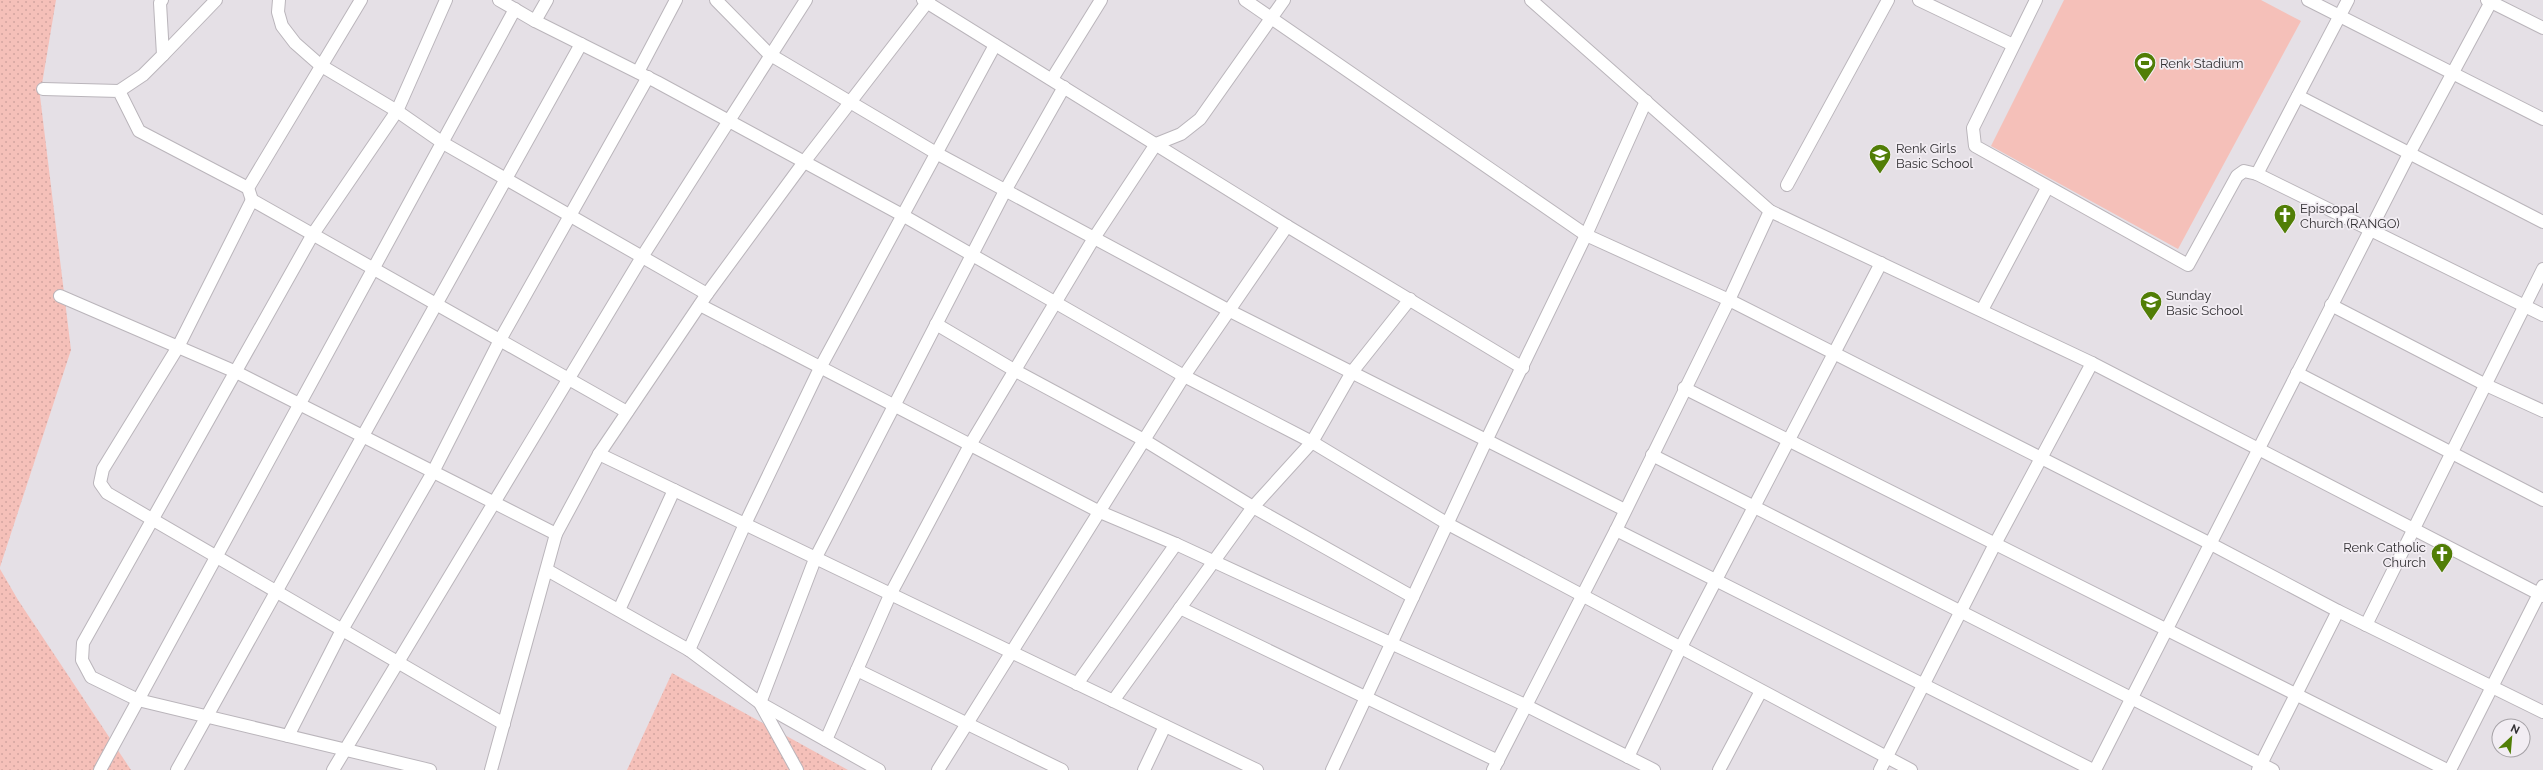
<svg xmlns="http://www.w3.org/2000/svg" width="2543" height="770" font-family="Raleway,sans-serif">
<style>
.grass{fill:url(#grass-dots)}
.garden{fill:#f5c0b9}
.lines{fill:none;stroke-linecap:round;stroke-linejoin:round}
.minor-casing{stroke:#bab5bb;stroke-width:14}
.minor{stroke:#fff;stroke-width:12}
.labels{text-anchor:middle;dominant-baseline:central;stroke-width:3.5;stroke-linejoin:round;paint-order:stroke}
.poi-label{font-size:13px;fill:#333134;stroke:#f2edf3;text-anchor:start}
</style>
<defs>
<pattern id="grass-dots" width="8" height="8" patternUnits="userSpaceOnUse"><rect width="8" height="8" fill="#f5c0b9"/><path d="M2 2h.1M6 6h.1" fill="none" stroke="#d2a5a0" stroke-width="1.8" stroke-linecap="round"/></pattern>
</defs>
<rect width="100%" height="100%" fill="#e5e0e6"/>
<g class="grass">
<path d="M 0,0 L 56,0 L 40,96 L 71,350 L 0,567 Z"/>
<path d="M 0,569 L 18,600 L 131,770 L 0,770 Z"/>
<path d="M 672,673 L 848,770 L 627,770 Z"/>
</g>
<path class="garden" d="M 2064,0 L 2261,0 L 2301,21 L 2178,249 L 1991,146 Z"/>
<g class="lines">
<g class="minor-casing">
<g id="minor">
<path d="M 279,0 L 278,12 L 282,26 L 295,43 L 320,65 L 397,111 L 443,143 L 707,294"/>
<path d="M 499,0 L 535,21 L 657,82 L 904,216 L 1184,376 L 1312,442 L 1448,524 L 1911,770"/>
<path d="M 716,0 L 769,54 L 936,153 L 1228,310 L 1625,510"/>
<path d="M 923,0 L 1287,226 L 1523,368"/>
<path d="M 1245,0 L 1586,235 L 1729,300 L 2209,543 L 2338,611 L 2543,712"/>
<path d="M 1531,0 L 1770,211 L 2092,363 L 2543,596"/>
<path d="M 1919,0 L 2013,45"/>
<path d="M 2036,0 L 1973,128 L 1975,146 L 2188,265 L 2237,176 L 2244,171 L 2257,174"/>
<path d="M 2308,0 L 2543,119"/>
<path d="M 2348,0 L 2257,174 L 2543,315"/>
<path d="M 2487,0 L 2543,28"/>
<path d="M 535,21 L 547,0"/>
<path d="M 163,55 L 216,0"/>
<path d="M 638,72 L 676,0"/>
<path d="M 1052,79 L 1101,0"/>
<path d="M 43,89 L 119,91 L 139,131 L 248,188 L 252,200 L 627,412"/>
<path d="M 119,91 L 143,75 L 163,55 L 160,3 L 162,0"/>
<path d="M 2298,96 L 2543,222"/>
<path d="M 1787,185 L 1888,0"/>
<path d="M 248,188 L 361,0"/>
<path d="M 252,200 L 178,347 L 103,469 L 100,483 L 107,493 L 504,724"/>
<path d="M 60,296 L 236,372 L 556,534"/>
<path d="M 700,305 L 1100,512 L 1176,544 L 1525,705 L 1654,770"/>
<path d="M 2331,305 L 2486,385 L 2543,411"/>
<path d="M 1982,310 L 2047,188"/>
<path d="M 936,324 L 1014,370 L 1144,440 L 1253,507 L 1413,597"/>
<path d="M 2297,373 L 2543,500"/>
<path d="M 1684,388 L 2447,770"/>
<path d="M 599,454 L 1257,770"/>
<path d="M 1652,455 L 2273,770"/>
<path d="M 1616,530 L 2093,770"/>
<path d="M 547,570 L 689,650 L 760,703 L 879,770"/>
<path d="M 1180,608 L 1498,761"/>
<path d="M 619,610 L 674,490"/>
<path d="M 2366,625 L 2543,269"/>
<path d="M 689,650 L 745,524 L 820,368 L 995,45"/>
<path d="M 857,670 L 1062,770"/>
<path d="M 1077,684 L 1176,544"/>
<path d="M 1113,701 L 1253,507 L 1312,442 L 1352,372 L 1410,299"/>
<path d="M 288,736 L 342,630 L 433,472 L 500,340 L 648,77"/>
<path d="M 826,740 L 890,595 L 970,445 L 1094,238 L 1156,144 L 1181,134 L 1200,119 L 1284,0"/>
<path d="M 1628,757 L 1680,649 L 1881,263"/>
<path d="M 100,770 L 515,9"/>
<path d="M 177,770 L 581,44"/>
<path d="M 333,770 L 642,257 L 806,0"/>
<path d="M 430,770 L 138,700 L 91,677 L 82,660 L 83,643 L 313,234 L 397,111 L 446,0"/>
<path d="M 491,770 L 556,534 L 599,454 L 707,294 L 804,162 L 929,0"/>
<path d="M 797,770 L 760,703 L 815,559 L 1005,191 L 1064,87"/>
<path d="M 938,770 L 1184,376 L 1287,226"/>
<path d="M 1144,770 L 1165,726"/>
<path d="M 1332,770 L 1486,441 L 1586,235 L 1646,101"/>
<path d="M 1493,770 L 1616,530 L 1729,300 L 1770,211"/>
<path d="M 1719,770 L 1761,691"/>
<path d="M 1880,770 L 1995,544 L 2092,363"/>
<path d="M 2095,770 L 2409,154 L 2492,0"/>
<path d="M 2258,770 L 2338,611"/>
<path d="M 2450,770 L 2543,586"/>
</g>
</g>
<use href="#minor" class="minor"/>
</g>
<defs>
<g id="stadium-pin" transform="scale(1.15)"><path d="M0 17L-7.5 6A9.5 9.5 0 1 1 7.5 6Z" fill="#517e06" stroke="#f2edf3"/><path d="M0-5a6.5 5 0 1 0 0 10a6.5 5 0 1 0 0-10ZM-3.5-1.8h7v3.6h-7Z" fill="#fff"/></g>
<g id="school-pin" transform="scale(1.15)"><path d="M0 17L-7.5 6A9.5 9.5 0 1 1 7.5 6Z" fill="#517e06" stroke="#f2edf3"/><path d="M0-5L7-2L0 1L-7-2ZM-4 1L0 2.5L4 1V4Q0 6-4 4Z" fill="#fff"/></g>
<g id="church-pin" transform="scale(1.15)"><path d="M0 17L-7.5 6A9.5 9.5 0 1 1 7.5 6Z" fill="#517e06" stroke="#f2edf3"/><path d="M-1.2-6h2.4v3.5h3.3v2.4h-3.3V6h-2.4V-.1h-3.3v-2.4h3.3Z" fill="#fff"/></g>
</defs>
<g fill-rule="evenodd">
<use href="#stadium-pin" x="2145" y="63"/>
<use href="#school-pin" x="1880" y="155"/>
<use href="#church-pin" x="2285" y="215"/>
<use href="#school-pin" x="2151" y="302"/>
<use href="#church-pin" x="2442" y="554"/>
</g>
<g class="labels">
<g class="poi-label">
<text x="2160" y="63">Renk Stadium</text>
<text x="1896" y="148">Renk Girls<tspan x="1896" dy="15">Basic School</tspan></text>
<text x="2300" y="208">Episcopal<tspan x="2300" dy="15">Church (RANGO)</tspan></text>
<text x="2166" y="295">Sunday<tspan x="2166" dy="15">Basic School</tspan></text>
<text x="2426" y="547" text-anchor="end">Renk Catholic<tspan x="2426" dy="15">Church</tspan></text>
</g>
</g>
<g transform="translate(2511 738) rotate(26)"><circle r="19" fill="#f2edf3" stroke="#a6a2a7"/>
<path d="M0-3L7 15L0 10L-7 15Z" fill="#517e06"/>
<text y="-6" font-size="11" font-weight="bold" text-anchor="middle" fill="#333134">N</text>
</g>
</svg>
